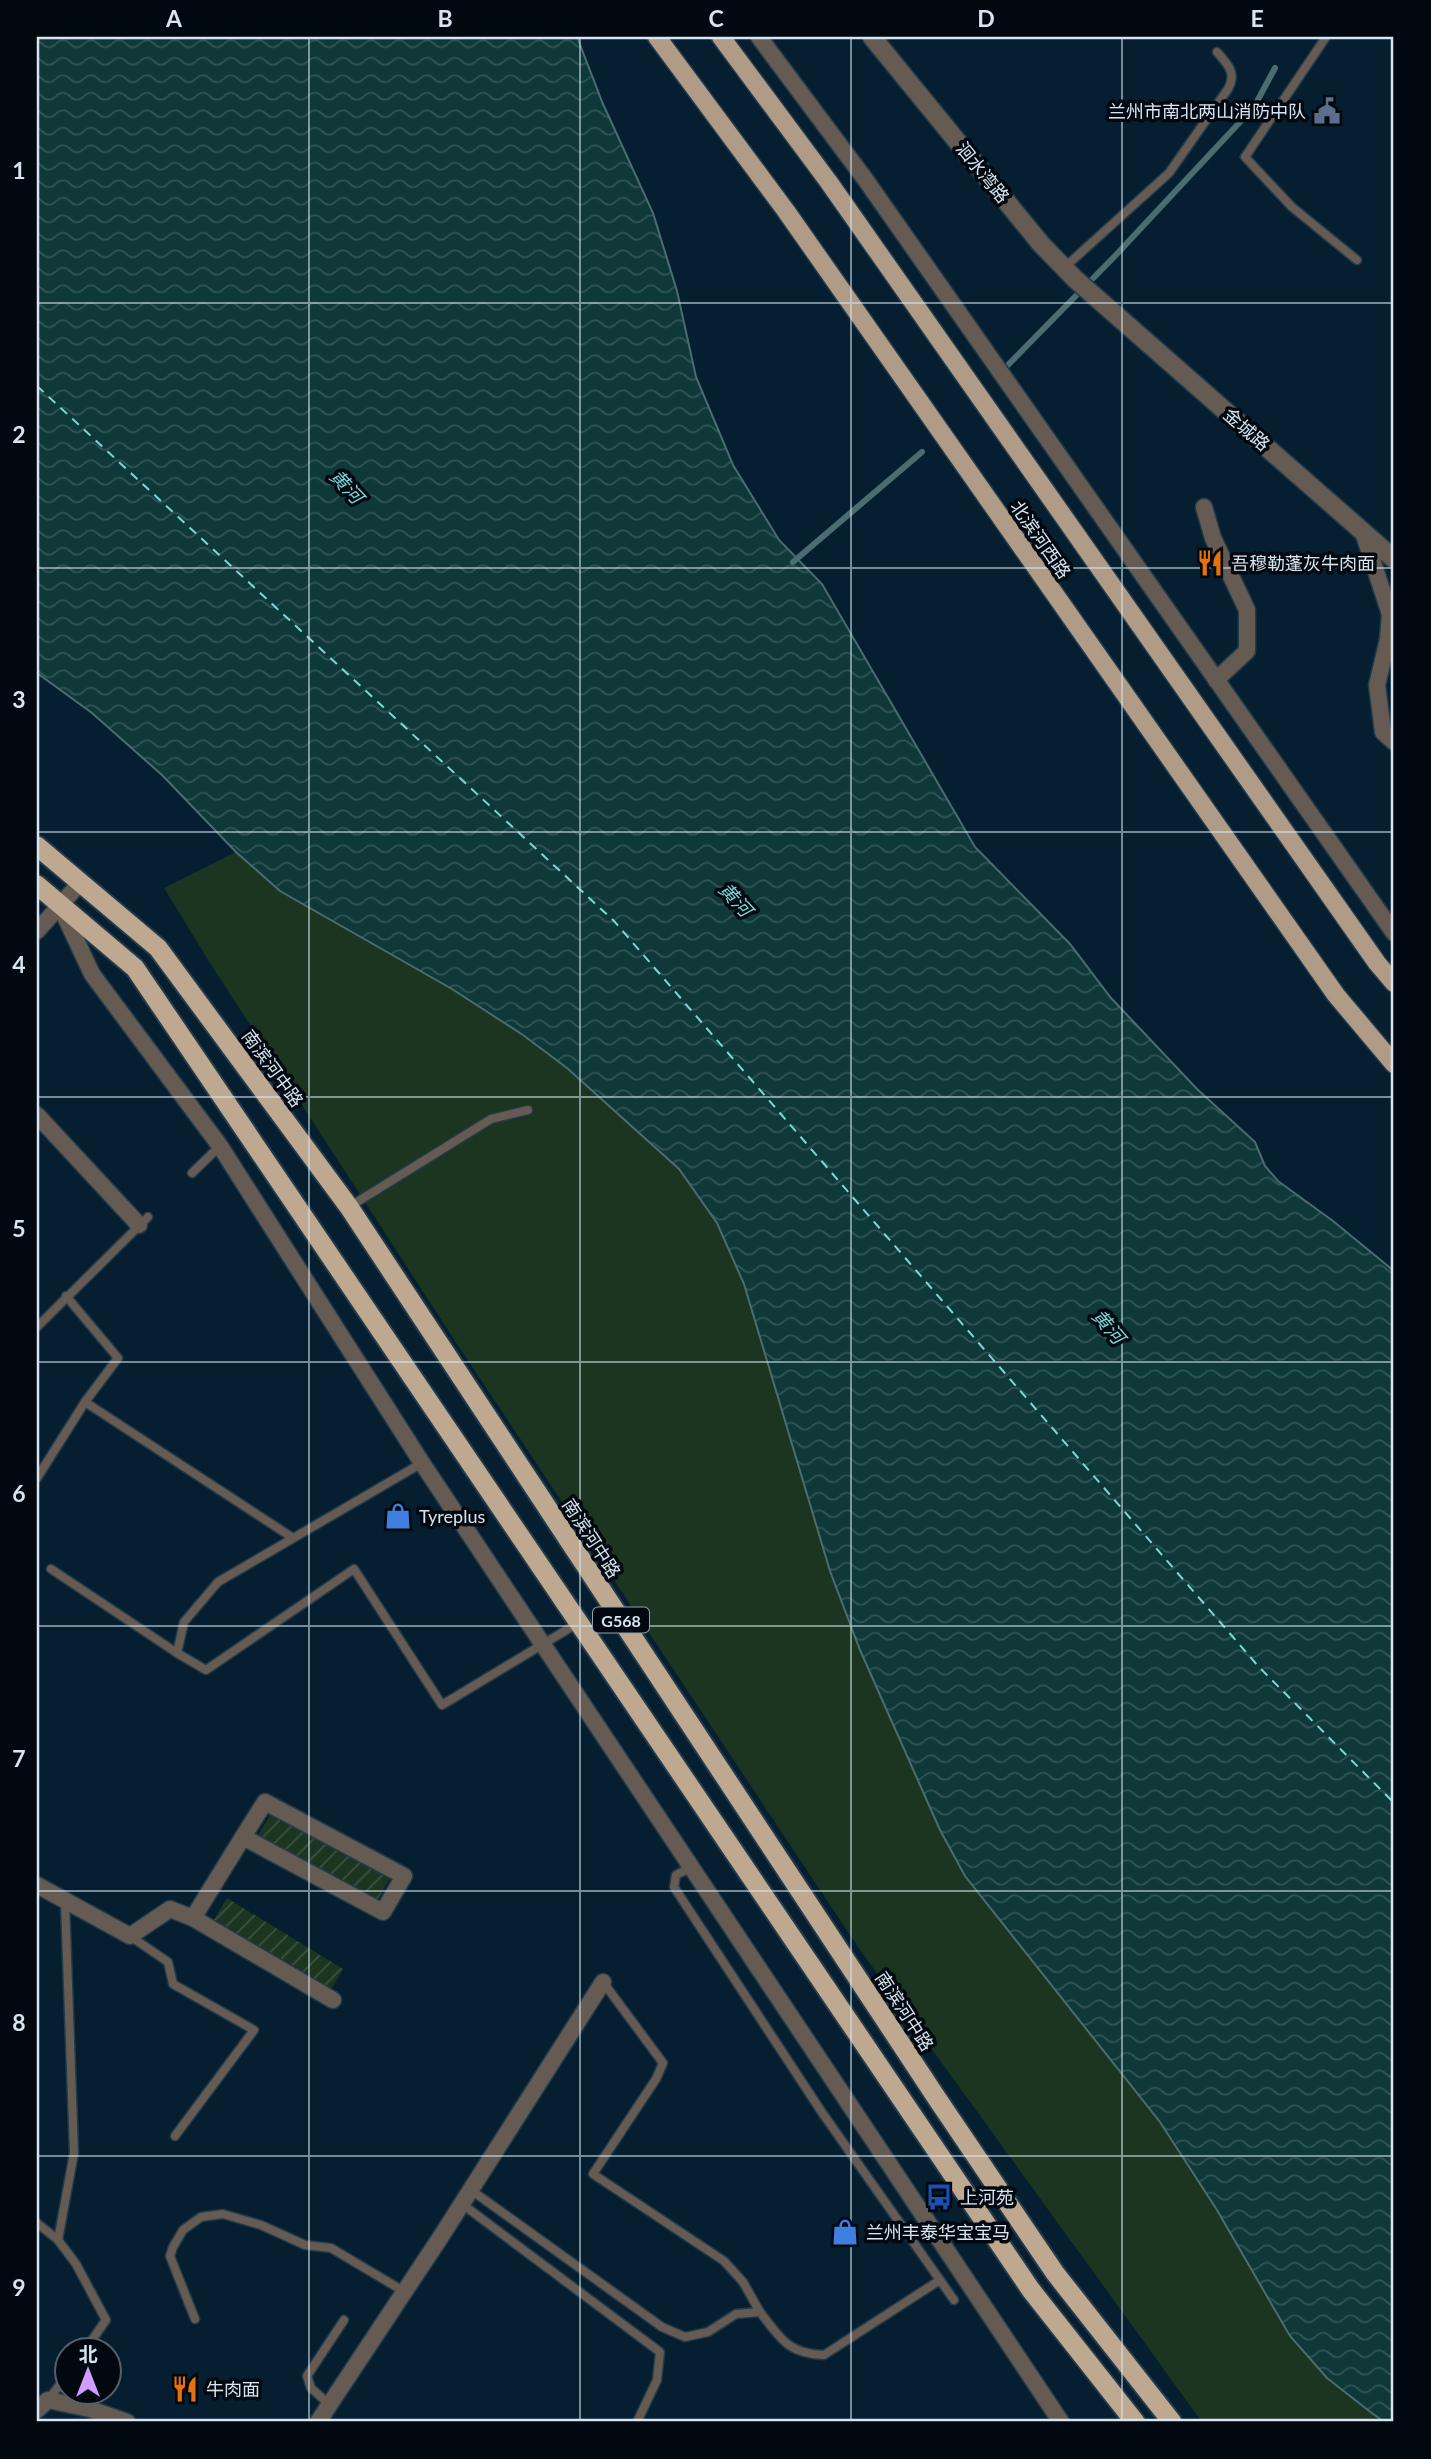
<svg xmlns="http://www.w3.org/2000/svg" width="1431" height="2459" font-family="Lato,'Noto Sans SC',sans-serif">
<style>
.park{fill:#1b3520}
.garden{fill:url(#garden-furrows)}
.water{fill:url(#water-waves);stroke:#4b6c70;stroke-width:2}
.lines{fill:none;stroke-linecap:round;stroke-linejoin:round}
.stream{stroke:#4b6c70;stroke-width:6}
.ferry{stroke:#7ed6d9;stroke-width:2;stroke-dasharray:9 7;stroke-linecap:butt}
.service-casing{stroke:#223b4b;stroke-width:11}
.minor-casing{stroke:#223b4b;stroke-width:19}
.tertiary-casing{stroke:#223b4b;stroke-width:21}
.primary-casing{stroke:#223b4b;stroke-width:21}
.trunk-casing{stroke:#223b4b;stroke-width:23}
.service{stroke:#665b52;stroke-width:8}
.minor{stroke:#665b52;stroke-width:16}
.tertiary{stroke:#665b52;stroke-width:18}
.primary{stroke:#b09b86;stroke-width:18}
.trunk{stroke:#bfa890;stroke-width:19}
.grid{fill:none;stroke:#d6e5f0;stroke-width:2;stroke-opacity:0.55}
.labels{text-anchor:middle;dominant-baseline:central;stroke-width:7;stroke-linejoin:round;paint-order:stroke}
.shield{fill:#02080f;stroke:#96a3ac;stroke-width:2}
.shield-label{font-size:16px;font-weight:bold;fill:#d6e5f0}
.poi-label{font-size:18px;fill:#d6e5f0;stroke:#02080f;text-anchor:start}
.street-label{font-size:18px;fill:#d6e5f0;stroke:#02080f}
.water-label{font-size:19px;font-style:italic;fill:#7ed6d9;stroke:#02080f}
.neatline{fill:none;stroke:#d6e5f0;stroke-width:2.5}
.grid-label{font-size:23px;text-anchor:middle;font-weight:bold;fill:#d6e5f0}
</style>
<defs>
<pattern id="garden-furrows" width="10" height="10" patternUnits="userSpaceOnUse" patternTransform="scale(1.75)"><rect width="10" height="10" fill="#1b3520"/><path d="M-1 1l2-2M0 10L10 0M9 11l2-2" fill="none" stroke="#3b5241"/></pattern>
<pattern id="water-waves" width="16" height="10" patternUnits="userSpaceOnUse" patternTransform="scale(1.75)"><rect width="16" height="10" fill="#0f3839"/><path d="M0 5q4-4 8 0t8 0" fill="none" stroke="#315556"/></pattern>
</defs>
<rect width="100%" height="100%" fill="#051f30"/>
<path class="park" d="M 236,852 L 280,891 L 452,989 L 523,1035 L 567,1068 L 679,1169 L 717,1223 L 744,1284 L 830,1571 L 860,1650 L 940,1830 L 965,1876 L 1160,2122 L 1217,2210 L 1373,2414 L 1385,2422 L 1202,2422 L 860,1950 L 455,1341 L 210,963 L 164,888 Z"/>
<g class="garden">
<path d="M 273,1810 L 390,1878 L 376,1903 L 258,1835 Z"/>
<path d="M 227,1898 L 343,1969 L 329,1993 L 212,1923 Z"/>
</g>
<path class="water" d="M 37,37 L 577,37 L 603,104 L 653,213 L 677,291 L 696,377 L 733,465 L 779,540 L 822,584 L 975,847 L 1070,944 L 1111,998 L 1197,1089 L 1255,1142 L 1265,1166 L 1278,1181 L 1333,1221 L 1394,1271 L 1394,2422 L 1385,2422 L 1373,2414 L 1327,2378 L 1290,2336 L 1217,2210 L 1160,2122 L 965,1876 L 940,1830 L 860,1650 L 830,1571 L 744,1284 L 717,1223 L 679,1169 L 567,1068 L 523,1035 L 452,989 L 280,891 L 236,852 L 162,775 L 92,713 L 37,673 Z"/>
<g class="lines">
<g class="stream">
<path d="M 1007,366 L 1114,257 L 1254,107 L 1275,68"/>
<path d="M 793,562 L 922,452"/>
</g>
<path class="ferry" d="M 37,386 L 614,921 L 1258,1666 L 1394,1803"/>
<g class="service-casing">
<g id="service">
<path d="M 1326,37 L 1245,157 L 1292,207 L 1357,260"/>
<path d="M 1065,267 L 1169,173 L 1228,89 C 1237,73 1228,65 1217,52"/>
<path d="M 192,1173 L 220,1146"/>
<path d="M 349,1207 L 491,1119 L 528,1110"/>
<path d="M 37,1327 L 148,1217"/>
<path d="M 85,1402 L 293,1538"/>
<path d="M 422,1463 L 218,1582 L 184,1622 L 177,1653 L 206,1670 L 354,1569 L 442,1705 L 578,1623"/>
<path d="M 37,1478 L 85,1402 L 118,1358 L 66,1296"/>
<path d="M 51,1569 L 177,1653"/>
<path d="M 692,1867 L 676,1875 L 674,1887 L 821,2111 L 954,2300"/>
<path d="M 65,1902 L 74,2153 L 58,2240 L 76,2264 L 106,2320 L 85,2350"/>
<path d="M 130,1936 L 168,1962 L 173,1984 L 254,2030 L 175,2136"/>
<path d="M 603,1982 L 663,2063 L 656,2079 L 593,2174 L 724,2261 L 743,2282 L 760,2312"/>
<path d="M 471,2190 L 662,2327 L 685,2337 L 708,2332 L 736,2314 L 760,2312 C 780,2338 788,2354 824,2355 L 940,2280"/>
<path d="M 462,2204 L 660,2352 L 657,2380 L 637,2422"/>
<path d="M 37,2223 L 58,2240"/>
<path d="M 195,2319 L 170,2256 L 173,2247 L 183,2230 L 201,2217 L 223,2214 L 261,2225 L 305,2245 L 331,2248 L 405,2292"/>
<path d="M 48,2400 L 66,2377"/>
<path d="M 330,2405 L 311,2388 L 307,2376 L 344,2320"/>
</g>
</g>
<g class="minor-casing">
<g id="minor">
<path d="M 759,37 L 865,179 L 1394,933"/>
<path d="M 1204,507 L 1213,538 L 1247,610 L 1247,651 L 1216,680"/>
<path d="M 1363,532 L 1390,614 L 1388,639 L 1377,685 L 1383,732 L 1394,742"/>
<path d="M 61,908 L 92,974 L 220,1146 L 422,1463 L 1061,2422"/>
<path d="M 37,931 L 80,883"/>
<path d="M 37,1115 L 139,1225"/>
<path d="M 265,1802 L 404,1876 L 383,1912 L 243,1837 Z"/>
<path d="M 37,1885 L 130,1936 L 170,1909 L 193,1918 L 243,1837"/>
<path d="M 193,1918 L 333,2000"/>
<path d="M 37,2410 L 48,2400 L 90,2409 L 127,2422"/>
<path d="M 318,2422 L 442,2235 L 603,1982"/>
</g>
</g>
<g class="tertiary-casing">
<path id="tertiary" d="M 872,37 L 1041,244 L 1075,279 L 1394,559"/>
</g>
<g class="primary-casing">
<g id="primary">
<path d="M 657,37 L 786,211 L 1336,995 L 1394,1064"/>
<path d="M 721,37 L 828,181 L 1377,963 L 1394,983"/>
</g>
</g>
<g class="trunk-casing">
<g id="trunk">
<path d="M 37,846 L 158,948 L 349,1207 L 938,2100 L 1055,2273 L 1172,2422"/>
<path d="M 37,885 L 135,968 L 1031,2290 L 1135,2422"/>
</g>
</g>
<use href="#service" class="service"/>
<use href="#minor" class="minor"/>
<use href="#tertiary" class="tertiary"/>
<use href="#primary" class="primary"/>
<use href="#trunk" class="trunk"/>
</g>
<path class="grid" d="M 309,37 L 309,2422M 580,37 L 580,2422M 851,37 L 851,2422M 1122,37 L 1122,2422M 37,303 L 1394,303M 37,568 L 1394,568M 37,832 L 1394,832M 37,1097 L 1394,1097M 37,1362 L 1394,1362M 37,1626 L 1394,1626M 37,1891 L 1394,1891M 37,2156 L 1394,2156"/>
<defs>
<g id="civic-bare" transform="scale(2.1)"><path d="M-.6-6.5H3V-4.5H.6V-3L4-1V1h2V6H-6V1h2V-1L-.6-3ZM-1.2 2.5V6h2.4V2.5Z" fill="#5c6f8a" stroke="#02080f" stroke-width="2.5" paint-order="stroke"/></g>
<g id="restaurant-bare" transform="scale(2.1)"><path d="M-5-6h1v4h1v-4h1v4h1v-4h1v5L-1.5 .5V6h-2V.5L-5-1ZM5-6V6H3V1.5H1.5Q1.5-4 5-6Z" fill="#e8710a" stroke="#02080f" stroke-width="2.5" paint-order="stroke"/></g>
<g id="shop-bare" transform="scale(2.1)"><path d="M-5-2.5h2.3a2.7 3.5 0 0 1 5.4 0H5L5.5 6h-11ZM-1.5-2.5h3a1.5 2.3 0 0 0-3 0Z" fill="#3f7fe0" stroke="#02080f" stroke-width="2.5" paint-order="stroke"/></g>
<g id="bus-bare" transform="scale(2.1)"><path d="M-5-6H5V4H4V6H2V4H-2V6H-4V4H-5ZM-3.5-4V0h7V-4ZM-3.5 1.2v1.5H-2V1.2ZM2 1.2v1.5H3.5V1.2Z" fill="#1a4fb4" stroke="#02080f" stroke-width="2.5" paint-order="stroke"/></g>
</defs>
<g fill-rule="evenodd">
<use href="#civic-bare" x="1327" y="111"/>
<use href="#restaurant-bare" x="1210" y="563"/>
<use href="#shop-bare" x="398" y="1516"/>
<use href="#bus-bare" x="939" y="2197"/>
<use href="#shop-bare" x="845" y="2232"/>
<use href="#restaurant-bare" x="185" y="2389"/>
</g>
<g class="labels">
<rect class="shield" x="593" y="1607.5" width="56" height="25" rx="5"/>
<g class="shield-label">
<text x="621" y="1620">G568</text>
</g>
<g class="poi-label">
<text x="1306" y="111" text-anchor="end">兰州市南北两山消防中队</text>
<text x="1231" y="563">吾穆勒蓬灰牛肉面</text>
<text x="419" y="1516">Tyreplus</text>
<text x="960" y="2197">上河苑</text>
<text x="866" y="2232">兰州丰泰华宝宝马</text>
<text x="206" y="2389">牛肉面</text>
</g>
<g class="street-label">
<text transform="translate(983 172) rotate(51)">洄水湾路</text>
<text transform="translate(1247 429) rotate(41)">金城路</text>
<text transform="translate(1041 539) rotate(55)">北滨河西路</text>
<text transform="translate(273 1068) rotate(54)">南滨河中路</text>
<text transform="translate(592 1538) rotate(57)">南滨河中路</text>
<text transform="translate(905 2011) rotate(57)">南滨河中路</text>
</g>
<g class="water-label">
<text transform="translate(347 486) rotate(47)">黄河</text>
<text transform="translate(736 899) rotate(47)">黄河</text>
<text transform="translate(1109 1326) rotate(49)">黄河</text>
</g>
</g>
<rect width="1431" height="2459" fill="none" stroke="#02080f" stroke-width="77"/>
<g transform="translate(88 2371)"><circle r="33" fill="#02080f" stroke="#576069" stroke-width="2"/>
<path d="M0-5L12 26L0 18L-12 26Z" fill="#d19dfe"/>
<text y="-10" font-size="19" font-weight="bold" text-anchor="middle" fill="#d6e5f0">北</text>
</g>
<rect x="38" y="38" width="1354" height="2382" class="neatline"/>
<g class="grid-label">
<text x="174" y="27">A</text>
<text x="445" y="27">B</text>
<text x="716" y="27">C</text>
<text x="986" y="27">D</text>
<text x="1257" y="27">E</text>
<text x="19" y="179">1</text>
<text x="19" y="443">2</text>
<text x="19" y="708">3</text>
<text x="19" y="973">4</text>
<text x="19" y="1237">5</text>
<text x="19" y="1502">6</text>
<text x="19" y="1767">7</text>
<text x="19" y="2031">8</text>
<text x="19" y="2296">9</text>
</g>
</svg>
